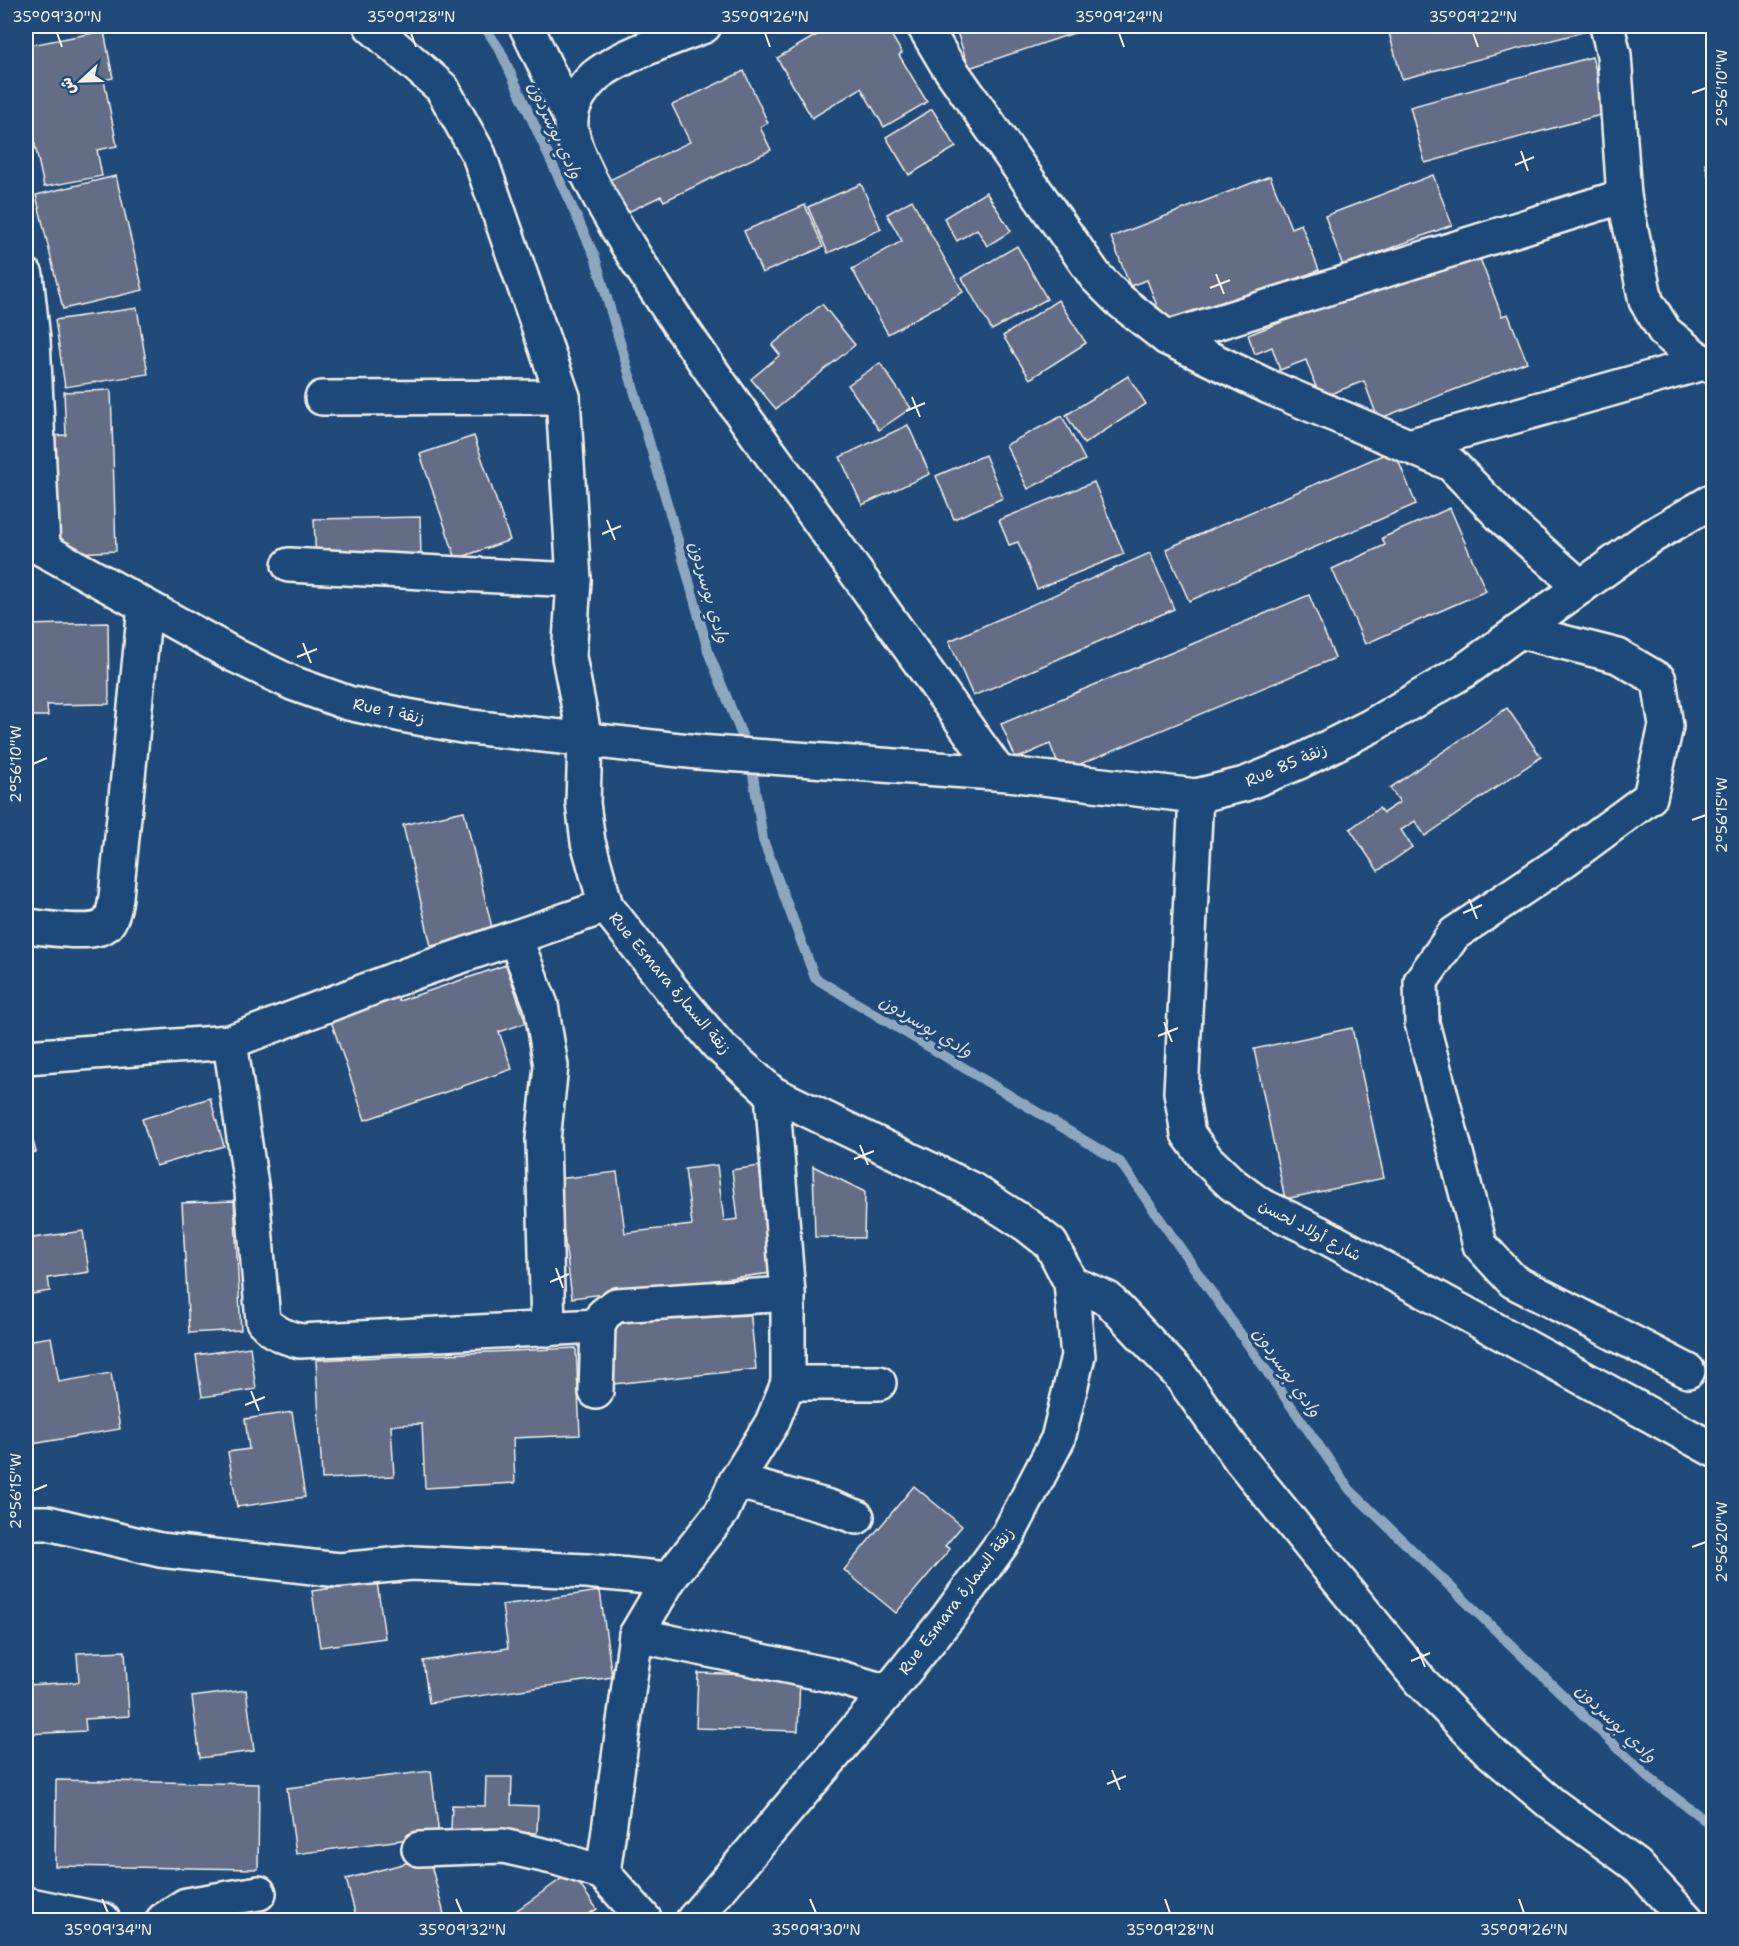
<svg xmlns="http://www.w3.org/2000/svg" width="1739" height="1946" font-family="'Shantell Sans','Playpen Sans Arabic',sans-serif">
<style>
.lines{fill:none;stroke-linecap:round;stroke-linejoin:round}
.stream{stroke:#8da7bf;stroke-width:10}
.building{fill:#646d85;stroke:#f4f1e8;stroke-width:1.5}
.minor-casing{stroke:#f4f1e8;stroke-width:38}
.minor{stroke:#1f4a7a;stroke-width:33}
.ticks{fill:none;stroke:#f4f1e8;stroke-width:2}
.labels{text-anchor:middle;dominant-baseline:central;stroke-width:6;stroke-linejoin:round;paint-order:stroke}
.street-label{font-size:16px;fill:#f4f1e8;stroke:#1f4a7a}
.water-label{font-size:18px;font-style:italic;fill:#dadfde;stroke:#1f4a7a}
.neatline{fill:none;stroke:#f4f1e8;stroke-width:2}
.ticks-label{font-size:15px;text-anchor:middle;fill:#f4f1e8}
</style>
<rect width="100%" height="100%" fill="#1f4a7a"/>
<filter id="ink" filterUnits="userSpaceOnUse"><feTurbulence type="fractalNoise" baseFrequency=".0167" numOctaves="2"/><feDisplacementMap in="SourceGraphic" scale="12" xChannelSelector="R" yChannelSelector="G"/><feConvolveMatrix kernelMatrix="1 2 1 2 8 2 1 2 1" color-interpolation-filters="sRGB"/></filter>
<g filter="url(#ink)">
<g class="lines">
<path class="stream" d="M 484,26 L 500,50 L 595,257 L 679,544 L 709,654 L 750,755 L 763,840 L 815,978 L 1120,1162 L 1350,1490 L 1648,1777 L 1714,1827"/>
</g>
<g class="building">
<path d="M 832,26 L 886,26 L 902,53 L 899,55 L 927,102 L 884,127 L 861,88 L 812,118 L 777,58 Z"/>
<path d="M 955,26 L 1095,26 L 969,68 Z"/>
<path d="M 1387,26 L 1594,26 L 1595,29 L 1402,79 Z"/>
<path d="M 104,31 L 113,78 L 104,80 L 117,146 L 97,150 L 102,176 L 44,187 L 26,103 L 26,46 Z"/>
<path d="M 1592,57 L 1608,113 L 1425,163 L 1410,107 Z"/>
<path d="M 744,71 L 768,123 L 760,127 L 771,150 L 664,201 L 661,196 L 622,215 L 607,181 L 690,142 L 672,105 Z"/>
<path d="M 932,109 L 956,147 L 909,175 L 886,137 Z"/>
<path d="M 1714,162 L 1714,200 L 1705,163 Z"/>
<path d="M 1433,175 L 1452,225 L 1343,266 L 1325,216 Z"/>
<path d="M 116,176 L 143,290 L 63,309 L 36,195 Z"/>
<path d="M 1270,176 L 1291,228 L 1301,224 L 1319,270 L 1166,329 L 1147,280 L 1130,286 L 1111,237 Z"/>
<path d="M 861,184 L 881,229 L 828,253 L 808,207 Z"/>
<path d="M 986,192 L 1011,231 L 987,246 L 977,229 L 957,241 L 944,218 Z"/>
<path d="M 912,200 L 963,292 L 888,334 L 852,269 L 902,241 L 887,214 Z"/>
<path d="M 805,205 L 823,247 L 762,273 L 744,231 Z"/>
<path d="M 1017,246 L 1047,299 L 992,330 L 962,278 Z"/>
<path d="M 1476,248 L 1502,316 L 1508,314 L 1527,362 L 1378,419 L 1364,381 L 1320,398 L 1306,360 L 1280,370 L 1272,347 L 1255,354 L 1248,335 Z"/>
<path d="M 1058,300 L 1086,343 L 1030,379 L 1003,336 Z"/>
<path d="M 822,304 L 855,345 L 776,409 L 751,379 L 780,355 L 772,345 Z"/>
<path d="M 137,308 L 148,374 L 65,387 L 55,320 Z"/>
<path d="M 880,363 L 911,408 L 879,430 L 848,385 Z"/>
<path d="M 1128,376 L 1146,404 L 1084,444 L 1066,415 Z"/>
<path d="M 111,390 L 116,551 L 55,554 L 52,436 L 66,435 L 64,392 Z"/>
<path d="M 1062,416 L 1085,460 L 1028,489 L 1006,445 Z"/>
<path d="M 908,425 L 930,474 L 862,505 L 840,457 Z"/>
<path d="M 474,436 L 510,540 L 456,559 L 420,454 Z"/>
<path d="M 1394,450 L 1416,504 L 1189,601 L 1166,549 Z"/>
<path d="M 985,455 L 1003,498 L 954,519 L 936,476 Z"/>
<path d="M 1094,482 L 1124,554 L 1037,589 L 1018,542 L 1009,545 L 999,520 Z"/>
<path d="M 1450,508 L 1486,591 L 1365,644 L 1332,569 L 1385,545 L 1382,538 Z"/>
<path d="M 420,517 L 421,559 L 316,562 L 314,519 Z"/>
<path d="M 1150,553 L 1174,609 L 973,696 L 949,641 Z"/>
<path d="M 1309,595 L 1335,658 L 1061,772 L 1050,744 L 1016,759 L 1001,724 Z"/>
<path d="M 108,623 L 109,704 L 47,705 L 48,716 L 26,716 L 26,625 Z"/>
<path d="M 1507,708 L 1541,757 L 1425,836 L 1415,821 L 1401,830 L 1412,847 L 1378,871 L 1350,829 L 1379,808 L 1383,813 L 1400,802 L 1390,788 Z"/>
<path d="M 464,811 L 493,932 L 431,946 L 403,825 Z"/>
<path d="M 506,965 L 526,1023 L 499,1032 L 512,1069 L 365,1120 L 331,1021 L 398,998 L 399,1001 Z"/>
<path d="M 1352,1028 L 1384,1178 L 1285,1199 L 1254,1049 Z"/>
<path d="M 210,1098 L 224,1146 L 156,1166 L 142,1119 Z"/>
<path d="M 26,1115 L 36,1152 L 26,1155 Z"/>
<path d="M 717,1165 L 724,1221 L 738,1219 L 732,1170 L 759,1166 L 772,1273 L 572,1298 L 557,1179 L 617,1172 L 625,1233 L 692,1225 L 685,1169 Z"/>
<path d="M 813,1166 L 865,1192 L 864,1238 L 815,1237 Z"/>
<path d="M 234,1201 L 241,1330 L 189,1333 L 182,1203 Z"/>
<path d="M 83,1231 L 89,1272 L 48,1278 L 50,1291 L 26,1295 L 26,1239 Z"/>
<path d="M 750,1309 L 756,1369 L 614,1384 L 607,1325 Z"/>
<path d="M 51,1337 L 59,1382 L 111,1373 L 120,1429 L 26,1445 L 26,1341 Z"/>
<path d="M 250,1347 L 256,1389 L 202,1397 L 196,1355 Z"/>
<path d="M 576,1348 L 580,1435 L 513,1438 L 515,1483 L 425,1488 L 422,1424 L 391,1425 L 394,1476 L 322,1479 L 316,1360 Z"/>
<path d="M 292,1412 L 305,1497 L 237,1507 L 228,1452 L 249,1449 L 245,1419 Z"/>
<path d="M 914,1486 L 962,1526 L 945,1546 L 950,1549 L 896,1613 L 844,1570 Z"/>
<path d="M 377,1582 L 385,1638 L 320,1647 L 312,1591 Z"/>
<path d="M 600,1591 L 612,1677 L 429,1703 L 423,1661 L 508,1648 L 502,1605 Z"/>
<path d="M 125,1651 L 129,1716 L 85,1719 L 86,1731 L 26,1734 L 26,1685 L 79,1682 L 77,1653 Z"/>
<path d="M 698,1673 L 800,1677 L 798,1731 L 696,1728 Z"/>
<path d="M 246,1690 L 254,1751 L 200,1758 L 192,1697 Z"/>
<path d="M 431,1771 L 439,1835 L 296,1854 L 287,1788 Z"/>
<path d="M 486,1777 L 512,1777 L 511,1805 L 538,1806 L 537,1833 L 451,1830 L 452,1805 L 485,1806 Z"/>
<path d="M 56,1780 L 259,1784 L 258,1869 L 55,1866 Z"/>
<path d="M 429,1857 L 445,1918 L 436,1920 L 357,1920 L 346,1879 Z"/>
<path d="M 571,1872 L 597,1909 L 580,1920 L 503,1920 Z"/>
</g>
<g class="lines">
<g class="minor-casing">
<g id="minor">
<path d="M 371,26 L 442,88 L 479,155 L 563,397 L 574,580 L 569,657 L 585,739 L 583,803 L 588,842 L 606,906 L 671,989 L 718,1045 L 772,1093 L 971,1189 L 1027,1225 L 1051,1244 L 1071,1283 L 1078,1356 L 1058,1439 L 1008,1535 L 948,1617 L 888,1692 L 693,1920"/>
<path d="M 526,26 L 571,119"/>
<path d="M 704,26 C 673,38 619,56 595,76 C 584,86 573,102 571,117 C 562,178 771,453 815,515 C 876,601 938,687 999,773"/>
<path d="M 924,26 L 946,63 L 1096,277 L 1119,300 L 1167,338 L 1269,387 L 1451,464 L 1503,518 L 1581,587"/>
<path d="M 1607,26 L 1614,55 L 1624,196 L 1646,301 L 1665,332 L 1703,363 L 1714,367"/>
<path d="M 26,275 L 33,340 L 43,548"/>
<path d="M 1167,338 L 1624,196"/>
<path d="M 322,398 L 563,397"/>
<path d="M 1409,446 L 1703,363"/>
<path d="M 26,540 L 236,656 L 292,683 L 348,703 L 402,715 L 462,726 L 698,752 L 1008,774 L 1196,796 L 1245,784 L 1297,763 L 1371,726 L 1464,671 L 1647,539 L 1714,500"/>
<path d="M 289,565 L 574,580"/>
<path d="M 1519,631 L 1618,656 L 1659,680 L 1666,726 L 1650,797 L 1566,859 L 1454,934 L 1421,981 L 1422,1023 L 1480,1245 L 1513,1281 L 1688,1371"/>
<path d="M 1196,796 L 1181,1092 L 1188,1134 L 1207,1160 L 1232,1184 L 1259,1204 L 1317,1232 L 1714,1450"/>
<path d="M 26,926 C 43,927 94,937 107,924 C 113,917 115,906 116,897 L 145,607"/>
<path d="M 515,938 L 541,1005 L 551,1066 L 543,1140 L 548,1329"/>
<path d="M 230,1042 L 252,1192 L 263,1321 C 274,1333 284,1337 300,1341 L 598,1326 L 603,1315 L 616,1305 L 788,1294"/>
<path d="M 26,1057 L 230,1042 L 409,974 L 606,906"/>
<path d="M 772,1093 L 788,1294 L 788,1383 L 879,1383"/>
<path d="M 1071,1283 L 1108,1299 L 1179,1374 L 1240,1459 L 1421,1682 L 1488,1750 L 1552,1804 L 1636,1865 L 1687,1920"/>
<path d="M 788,1383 L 772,1423 L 736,1481 L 829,1507 L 857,1517"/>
<path d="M 596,1392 L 598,1326"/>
<path d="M 26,1523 L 48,1523 L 160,1550 L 339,1570 L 412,1563 L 586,1571 L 669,1579"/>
<path d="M 636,1635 L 830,1675 L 888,1692"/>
<path d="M 419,1849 L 503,1846 L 556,1858 L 603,1873"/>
<path d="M 26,1904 L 103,1920"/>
<path d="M 163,1920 L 186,1905 L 259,1893"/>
<path d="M 645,1920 L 603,1873 L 636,1635 L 669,1579 L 722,1512 L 736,1481"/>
</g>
</g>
<use href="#minor" class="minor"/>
</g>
</g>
<path class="ticks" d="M 57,33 L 62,47M 411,33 L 416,47M 765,33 L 770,47M 1119,33 L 1124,47M 1473,33 L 1478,47M 1692,93 L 1706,88M 1521,151 L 1528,171M 1515,165 L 1534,157M 1216,274 L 1224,294M 1210,288 L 1230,280M 912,397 L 920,417M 906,411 L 925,403M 607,520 L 615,540M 602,534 L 621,526M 303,643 L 311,663M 297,657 L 317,649M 33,764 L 47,758M 1692,820 L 1706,815M 1469,899 L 1477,919M 1463,913 L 1482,905M 1164,1022 L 1172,1042M 1158,1036 L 1178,1028M 860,1145 L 868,1165M 854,1159 L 874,1151M 556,1268 L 563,1288M 550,1282 L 569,1274M 251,1391 L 259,1411M 245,1405 L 265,1397M 33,1491 L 47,1485M 1692,1547 L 1706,1542M 1417,1647 L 1425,1667M 1411,1661 L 1430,1653M 1112,1770 L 1120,1790M 1107,1784 L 1126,1776M 102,1899 L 108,1913M 456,1899 L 462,1913M 810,1899 L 816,1913M 1165,1899 L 1170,1913M 1519,1899 L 1524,1913"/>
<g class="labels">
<g class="street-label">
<text transform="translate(389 711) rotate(12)">Rue زنقة 1</text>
<text transform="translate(1286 765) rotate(-23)">Rue 85 زنقة</text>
<text transform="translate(670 983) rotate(50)">Rue Esmara زنقة السمارة</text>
<text transform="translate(1310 1230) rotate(28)">شارع أولاد لحسن</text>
<text transform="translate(956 1601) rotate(-53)">Rue Esmara زنقة السمارة</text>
</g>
<g class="water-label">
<text transform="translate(555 130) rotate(65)">وادي بوسردون</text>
<text transform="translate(709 592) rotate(74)">وادي بوسردون</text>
<text transform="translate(926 1026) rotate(31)">وادي بوسردون</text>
<text transform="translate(1287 1372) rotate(55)">وادي بوسردون</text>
<text transform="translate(1616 1723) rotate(44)">وادي بوسردون</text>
</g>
</g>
<rect width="1739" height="1946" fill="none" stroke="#1f4a7a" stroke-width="66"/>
<g transform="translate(81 81) rotate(248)" stroke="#1f4a7a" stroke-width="4.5" paint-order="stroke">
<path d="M0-4.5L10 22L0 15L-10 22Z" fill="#f4f1e8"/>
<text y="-9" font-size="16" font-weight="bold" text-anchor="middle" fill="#f4f1e8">ش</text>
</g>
<rect x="33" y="33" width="1673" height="1880" class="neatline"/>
<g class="ticks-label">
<text x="57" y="22">35°09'30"N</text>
<text x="411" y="22">35°09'28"N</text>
<text x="765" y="22">35°09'26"N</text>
<text x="1119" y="22">35°09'24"N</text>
<text x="1473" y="22">35°09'22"N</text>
<text transform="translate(1722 88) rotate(-90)" y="5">2°56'10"W</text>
<text transform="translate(16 764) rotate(-90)" y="5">2°56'10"W</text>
<text transform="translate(1722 815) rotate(-90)" y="5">2°56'15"W</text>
<text transform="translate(16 1491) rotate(-90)" y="5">2°56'15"W</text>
<text transform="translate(1722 1542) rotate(-90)" y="5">2°56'20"W</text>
<text x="108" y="1935">35°09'34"N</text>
<text x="462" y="1935">35°09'32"N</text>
<text x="816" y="1935">35°09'30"N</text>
<text x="1170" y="1935">35°09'28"N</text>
<text x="1524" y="1935">35°09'26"N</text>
</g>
</svg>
